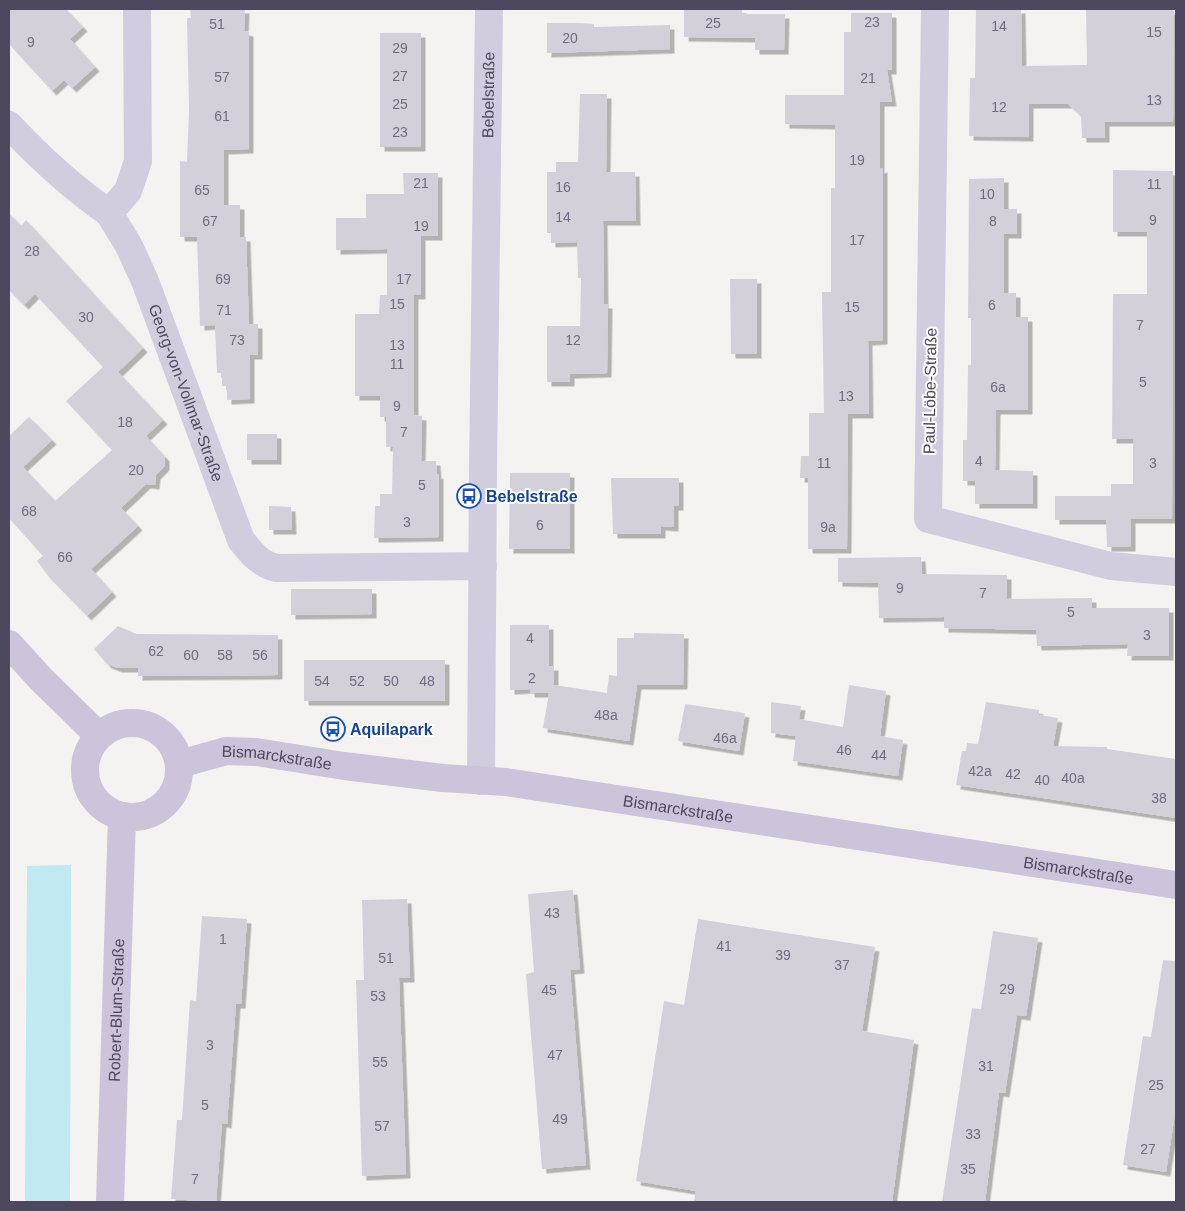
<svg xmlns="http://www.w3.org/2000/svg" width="1185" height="1211" font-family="Arial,sans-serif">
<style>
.green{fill:#c0e9f1}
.building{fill:#d4d0d9;filter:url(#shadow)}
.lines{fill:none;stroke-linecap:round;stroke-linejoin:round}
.minor{stroke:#d2cdde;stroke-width:28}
.secondary{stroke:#cbc4da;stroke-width:28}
.labels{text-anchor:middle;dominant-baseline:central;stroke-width:4;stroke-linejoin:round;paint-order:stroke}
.number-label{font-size:14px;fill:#706a7e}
.street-label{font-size:16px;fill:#4e485f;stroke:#fff}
.transit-label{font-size:16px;font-weight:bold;fill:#164399;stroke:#fff;text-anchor:start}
</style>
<defs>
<filter id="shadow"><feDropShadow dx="4.5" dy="4.5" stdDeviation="0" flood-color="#0004"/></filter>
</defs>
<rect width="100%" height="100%" fill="#f4f3f1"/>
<path class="green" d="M 71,865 L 70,1202 L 25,1202 L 27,866 Z"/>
<g class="building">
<path d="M 9,9 L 66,9 L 83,27 L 70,39 L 95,67 L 72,88 L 64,80 L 52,91 L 9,44 Z"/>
<path d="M 190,9 L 245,9 L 244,31 L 249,32 L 249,149 L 224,150 L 224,205 L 240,205 L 240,237 L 246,237 L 249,324 L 258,324 L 258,355 L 250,355 L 250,399 L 227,400 L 227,386 L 222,386 L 222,373 L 217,373 L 215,325 L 200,326 L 197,237 L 180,237 L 180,161 L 187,162 L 189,109 L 187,18 L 191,18 Z"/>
<path d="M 684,9 L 742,9 L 742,14 L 785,14 L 784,50 L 755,50 L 755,38 L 684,37 Z"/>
<path d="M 976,9 L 1021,9 L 1022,66 L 1087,65 L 1086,9 L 1174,10 L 1173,122 L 1105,122 L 1105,138 L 1082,138 L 1081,116 L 1068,104 L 1029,104 L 1029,137 L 969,136 L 970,78 L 975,78 Z"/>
<path d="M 851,13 L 892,13 L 892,70 L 887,70 L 892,102 L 880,102 L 880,169 L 883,168 L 883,340 L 868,341 L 869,414 L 848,414 L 847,549 L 808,549 L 808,478 L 800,478 L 801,456 L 809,456 L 809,413 L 824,413 L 822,292 L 831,292 L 831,188 L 835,188 L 835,125 L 785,124 L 785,95 L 844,95 L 844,32 L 851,32 Z"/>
<path d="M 547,23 L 581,23 L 594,24 L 594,27 L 670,25 L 670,49 L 547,53 Z"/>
<rect x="380" y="33" width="41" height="114"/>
<path d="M 580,94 L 607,94 L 606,172 L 635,172 L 636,221 L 603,221 L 604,304 L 608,304 L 607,373 L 570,374 L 570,382 L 547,382 L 547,326 L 580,326 L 581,278 L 578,278 L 577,242 L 551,243 L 551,233 L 547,233 L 547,172 L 556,172 L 556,162 L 578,162 Z"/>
<path d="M 1113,170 L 1173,171 L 1172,519 L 1131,519 L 1131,547 L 1107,547 L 1106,520 L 1055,520 L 1055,496 L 1111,496 L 1111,484 L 1133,484 L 1133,439 L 1112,439 L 1113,294 L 1147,294 L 1147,232 L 1113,232 Z"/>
<path d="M 403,173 L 438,173 L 438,236 L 421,236 L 421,295 L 414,295 L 414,415 L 422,416 L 421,461 L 436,461 L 437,475 L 439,474 L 439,537 L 374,538 L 375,506 L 380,506 L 380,494 L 392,494 L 393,447 L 386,447 L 386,417 L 380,417 L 380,396 L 355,396 L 355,314 L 379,314 L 380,295 L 387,295 L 387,249 L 336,250 L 336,218 L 366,218 L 366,194 L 404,194 Z"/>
<path d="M 1004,178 L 1004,209 L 1017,209 L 1017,234 L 1004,234 L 1004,293 L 1016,293 L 1016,317 L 1028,317 L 1028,410 L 996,410 L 995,470 L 1033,471 L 1033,504 L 975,504 L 975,481 L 963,481 L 963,440 L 967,440 L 968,365 L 971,365 L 971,318 L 968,318 L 969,179 Z"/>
<path d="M 9,213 L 21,226 L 26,220 L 143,348 L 118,372 L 163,420 L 146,436 L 165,457 L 165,466 L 156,475 L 155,485 L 146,484 L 121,508 L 138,526 L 91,569 L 112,592 L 87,616 L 49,577 L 37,561 L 43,556 L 9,518 L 9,436 L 29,417 L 52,440 L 23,467 L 55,501 L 112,450 L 66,401 L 103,367 L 35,294 L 24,305 L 9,290 Z"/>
<path d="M 730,279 L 757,279 L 757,354 L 731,354 Z"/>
<rect x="247" y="434" width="30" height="26"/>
<path d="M 510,473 L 570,473 L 570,549 L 509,549 Z"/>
<path d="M 611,478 L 679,478 L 679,506 L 674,506 L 674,527 L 661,526 L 661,534 L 613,534 Z"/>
<path d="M 269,506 L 291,507 L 292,530 L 269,530 Z"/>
<path d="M 921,557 L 922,574 L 1007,575 L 1007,599 L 1092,598 L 1092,608 L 1169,608 L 1169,656 L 1127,656 L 1128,644 L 1037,646 L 1036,630 L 944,628 L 944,617 L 879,618 L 878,583 L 838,582 L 838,558 Z"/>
<path d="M 291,589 L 372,589 L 372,614 L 291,615 Z"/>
<path d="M 510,625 L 549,625 L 549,666 L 554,666 L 554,685 L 607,693 L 609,675 L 617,676 L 617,638 L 634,638 L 634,633 L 684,634 L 683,685 L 637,685 L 629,741 L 543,728 L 549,693 L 530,693 L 530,689 L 510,690 Z"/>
<path d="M 118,626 L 137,634 L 278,635 L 278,675 L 138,676 L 138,668 L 118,668 L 107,664 L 94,649 Z"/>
<rect x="304" y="660" width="141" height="41"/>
<path d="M 849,685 L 886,691 L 880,736 L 903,740 L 898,776 L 793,761 L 796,736 L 771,733 L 771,702 L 801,706 L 799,719 L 843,727 Z"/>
<path d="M 986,702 L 1039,710 L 1039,715 L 1058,718 L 1053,746 L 1107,747 L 1107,749 L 1176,759 L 1176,818 L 956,785 L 962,751 L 966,751 L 967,743 L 978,744 Z"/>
<path d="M 685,704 L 745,713 L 739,751 L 678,741 Z"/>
<path d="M 573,890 L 580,969 L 570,970 L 586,1165 L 542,1169 L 526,974 L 534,972 L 528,894 Z"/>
<path d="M 407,899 L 410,978 L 399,978 L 406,1174 L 362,1176 L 356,980 L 364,980 L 362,900 Z"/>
<path d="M 202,916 L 247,919 L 241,1004 L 236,1004 L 227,1124 L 222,1123 L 216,1202 L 171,1199 L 177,1120 L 182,1120 L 190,1000 L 196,1001 Z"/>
<path d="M 698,919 L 875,947 L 862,1031 L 914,1040 L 892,1202 L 694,1202 L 696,1191 L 636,1181 L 664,1001 L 684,1005 Z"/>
<path d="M 993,931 L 1038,938 L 1026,1016 L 1017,1015 L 1005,1093 L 999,1092 L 985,1202 L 942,1202 L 972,1008 L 981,1009 Z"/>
<path d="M 1163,960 L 1176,961 L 1176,1107 L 1166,1172 L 1123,1165 L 1143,1036 L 1151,1037 Z"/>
</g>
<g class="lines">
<g class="minor">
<path id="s1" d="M 137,9 L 138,161 L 128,191 L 109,213 L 129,246 L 145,281 L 241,540 C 252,554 260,564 277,568 L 483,566"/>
<path d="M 935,9 L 928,519 L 1111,566 L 1176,572"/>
<path d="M 9,125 C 40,158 71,187 109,213"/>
<path id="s2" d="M 481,781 L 483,470 L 489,9"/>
</g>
<g class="secondary">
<path d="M 9,644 L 40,678 L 99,736"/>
<circle cx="132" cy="770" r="47"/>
<path id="s3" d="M 180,764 L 226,751 L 256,752 L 344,766 L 443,778 L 506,782 L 1176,885"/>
<path id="s4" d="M 110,1202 L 122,816"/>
</g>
</g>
<defs>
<g id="bus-ring" transform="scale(1.25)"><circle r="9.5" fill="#fff" stroke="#1a4fb4" stroke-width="1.5"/><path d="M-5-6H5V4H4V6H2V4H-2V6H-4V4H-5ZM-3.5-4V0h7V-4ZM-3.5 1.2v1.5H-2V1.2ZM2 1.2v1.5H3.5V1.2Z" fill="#1a4fb4"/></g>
</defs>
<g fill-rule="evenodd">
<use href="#bus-ring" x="469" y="496"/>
<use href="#bus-ring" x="333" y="729"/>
</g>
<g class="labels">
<g class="number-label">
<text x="872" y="22">23</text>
<text x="713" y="23">25</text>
<text x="217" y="24">51</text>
<text x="999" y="26">14</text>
<text x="1154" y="32">15</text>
<text x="570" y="38">20</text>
<text x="31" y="42">9</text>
<text x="400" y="48">29</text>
<text x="400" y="76">27</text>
<text x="222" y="77">57</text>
<text x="868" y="78">21</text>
<text x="1154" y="100">13</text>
<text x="400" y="104">25</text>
<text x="999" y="107">12</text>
<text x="222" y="116">61</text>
<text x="400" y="132">23</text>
<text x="857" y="160">19</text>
<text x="421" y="183">21</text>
<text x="1154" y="184">11</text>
<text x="563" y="187">16</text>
<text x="202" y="190">65</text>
<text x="987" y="194">10</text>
<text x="563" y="217">14</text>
<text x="1153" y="220">9</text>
<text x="210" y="221">67</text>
<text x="993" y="221">8</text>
<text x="421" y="226">19</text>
<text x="857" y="240">17</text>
<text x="32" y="251">28</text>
<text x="223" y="279">69</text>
<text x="404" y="279">17</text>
<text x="397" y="304">15</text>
<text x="992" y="305">6</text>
<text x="852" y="307">15</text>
<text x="224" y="310">71</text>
<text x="86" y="317">30</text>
<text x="1140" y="325">7</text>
<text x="237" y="340">73</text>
<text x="573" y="340">12</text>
<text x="397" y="345">13</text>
<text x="397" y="364">11</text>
<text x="1143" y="382">5</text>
<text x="998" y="387">6a</text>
<text x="846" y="396">13</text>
<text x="397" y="406">9</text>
<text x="125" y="422">18</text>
<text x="404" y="432">7</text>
<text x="979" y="461">4</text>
<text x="824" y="463">11</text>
<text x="1153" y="463">3</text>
<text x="136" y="470">20</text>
<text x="422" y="485">5</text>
<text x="29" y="511">68</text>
<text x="407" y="522">3</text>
<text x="540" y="525">6</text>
<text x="828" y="527">9a</text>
<text x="65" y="557">66</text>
<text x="900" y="588">9</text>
<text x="983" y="593">7</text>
<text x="1071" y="612">5</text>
<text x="1147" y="635">3</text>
<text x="530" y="638">4</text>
<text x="156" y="651">62</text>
<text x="191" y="655">60</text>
<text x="225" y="655">58</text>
<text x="260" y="655">56</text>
<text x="532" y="678">2</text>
<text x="322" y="681">54</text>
<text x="357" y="681">52</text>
<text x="391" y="681">50</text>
<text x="427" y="681">48</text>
<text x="606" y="715">48a</text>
<text x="725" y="738">46a</text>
<text x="844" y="750">46</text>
<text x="879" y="755">44</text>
<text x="980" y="771">42a</text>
<text x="1013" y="774">42</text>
<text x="1073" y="778">40a</text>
<text x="1042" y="780">40</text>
<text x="1159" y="798">38</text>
<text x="552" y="913">43</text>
<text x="223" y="939">1</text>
<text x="724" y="946">41</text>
<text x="783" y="955">39</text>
<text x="386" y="958">51</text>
<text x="842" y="965">37</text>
<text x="1007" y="989">29</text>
<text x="549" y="990">45</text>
<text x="378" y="996">53</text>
<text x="210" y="1045">3</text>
<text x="555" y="1055">47</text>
<text x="380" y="1062">55</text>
<text x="986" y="1066">31</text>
<text x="1156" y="1085">25</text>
<text x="205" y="1105">5</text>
<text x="560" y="1119">49</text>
<text x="382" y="1126">57</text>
<text x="973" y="1134">33</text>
<text x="1148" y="1149">27</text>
<text x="968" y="1169">35</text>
<text x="195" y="1179">7</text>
</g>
<g class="street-label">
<text stroke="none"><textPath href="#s2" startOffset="686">Bebelstraße</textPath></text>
<text transform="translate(930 391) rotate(-89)">Paul-Löbe-Straße</text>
<text stroke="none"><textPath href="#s1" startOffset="409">Georg-von-Vollmar-Straße</textPath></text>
<text stroke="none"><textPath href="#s3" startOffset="99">Bismarckstraße</textPath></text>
<text stroke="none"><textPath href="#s3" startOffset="504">Bismarckstraße</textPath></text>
<text stroke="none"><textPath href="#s3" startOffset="909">Bismarckstraße</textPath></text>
<text stroke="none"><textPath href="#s4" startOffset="192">Robert-Blum-Straße</textPath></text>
</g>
<g class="transit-label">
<text x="486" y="496">Bebelstraße</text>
<text x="350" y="729">Aquilapark</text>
</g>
</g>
<rect width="1185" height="1211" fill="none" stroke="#4e485f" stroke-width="20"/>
</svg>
